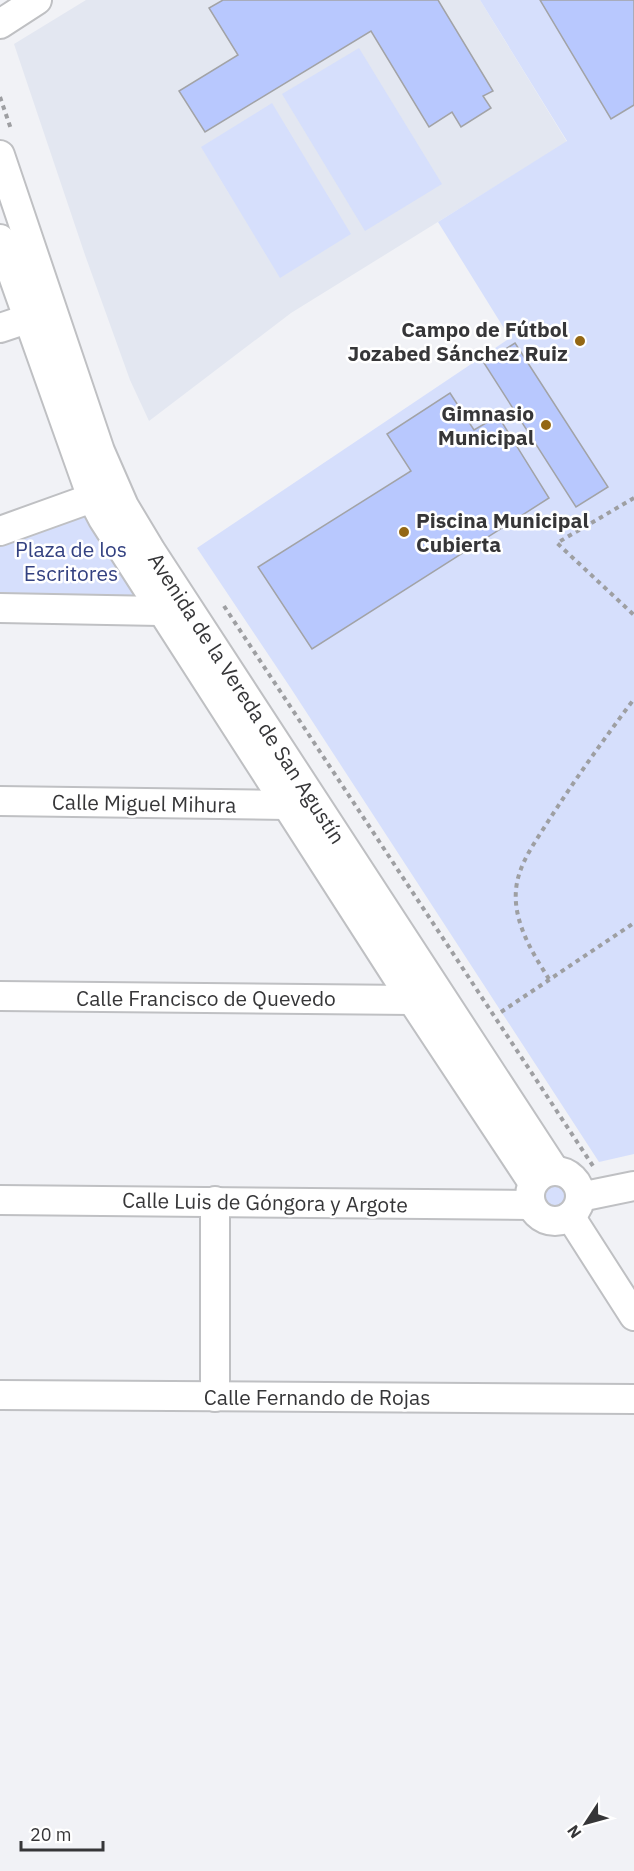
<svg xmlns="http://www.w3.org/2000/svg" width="634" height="1871" font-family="'IBM Plex Sans',sans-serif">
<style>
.built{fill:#e3e7f1}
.green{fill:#d6dffc}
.building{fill:#b8c8fe;stroke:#a2a3a6;stroke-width:1.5}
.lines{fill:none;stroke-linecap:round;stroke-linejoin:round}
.minor-casing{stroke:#bfc0c3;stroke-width:32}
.path{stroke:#9e9fa2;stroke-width:4;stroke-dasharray:4.5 4.5;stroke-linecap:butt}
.minor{stroke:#fff;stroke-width:28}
.poi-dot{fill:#946714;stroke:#fff;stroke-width:2}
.labels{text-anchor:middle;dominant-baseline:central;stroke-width:5;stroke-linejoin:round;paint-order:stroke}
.poi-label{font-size:21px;font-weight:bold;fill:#363638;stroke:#fff;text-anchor:end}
.park-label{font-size:21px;fill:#334181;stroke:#fff}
.street-label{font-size:21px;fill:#363638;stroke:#fff}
</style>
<rect width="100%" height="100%" fill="#f1f2f6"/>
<path class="built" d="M 86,0 L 480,0 L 567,142 L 291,313 L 149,421 L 130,380 L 85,255 L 14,44 Z"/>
<g class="green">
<path d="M 480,0 L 634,0 L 634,1154 L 599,1162 L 290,687 L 197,548 L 510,338 L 438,222 L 567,141 Z"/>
<path d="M 359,48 L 442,184 L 365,231 L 282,94 Z"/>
<path d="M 272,103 L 351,234 L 280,278 L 201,147 Z"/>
<path d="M 91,512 L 140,600 L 0,599 L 0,543 Z"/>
<circle cx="554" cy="1196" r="15"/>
</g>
<g class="building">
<path d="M 223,0 L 438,0 L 493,91 L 483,96 L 491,108 L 461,127 L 452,112 L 429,127 L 371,31 L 205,132 L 179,91 L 238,55 L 209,8 Z"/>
<path d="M 540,0 L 634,0 L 634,105 L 611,119 Z"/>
<path d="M 515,343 L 608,487 L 576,507 L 484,363 Z"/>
<path d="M 450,393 L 474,430 L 498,416 L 549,498 L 312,649 L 258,567 L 411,471 L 387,434 Z"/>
</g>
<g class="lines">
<g class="minor-casing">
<g id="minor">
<path d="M 0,24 L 37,0"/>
<path d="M 0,155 L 100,451 L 124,506 L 151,551 L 555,1171"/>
<path d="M 0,239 L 92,498 L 103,519 L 412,1000 L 533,1183"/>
<path d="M 0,328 L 27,319"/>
<path d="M 0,531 L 92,498"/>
<path d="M 0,608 L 160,611"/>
<path d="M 0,801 L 287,805"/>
<path d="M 0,996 L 412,1000"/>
<circle cx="555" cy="1196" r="25"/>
<path d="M 580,1197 L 634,1186"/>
<path d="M 0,1200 L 531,1205"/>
<path d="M 215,1201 L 215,1397"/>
<path d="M 570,1216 L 634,1316"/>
<path d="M 0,1395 L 634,1399"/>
</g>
</g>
<g class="path">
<path d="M 0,97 L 11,129"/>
<path d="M 634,498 L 557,543 L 634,615"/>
<path d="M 224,606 L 593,1166"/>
<path d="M 549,979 C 533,954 513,922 516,890 C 518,864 536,841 549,820 C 576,778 604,739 634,699"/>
<path d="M 501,1012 L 634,923"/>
</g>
<use href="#minor" class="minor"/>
</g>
<g class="poi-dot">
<circle cx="580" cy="341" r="6"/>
<circle cx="546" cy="425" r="6"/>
<circle cx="404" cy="532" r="6"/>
</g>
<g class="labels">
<g class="poi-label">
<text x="568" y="329">Campo de Fútbol<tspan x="568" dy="24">Jozabed Sánchez Ruiz</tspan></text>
<text x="534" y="413">Gimnasio<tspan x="534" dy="24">Municipal</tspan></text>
<text x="416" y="520" text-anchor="start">Piscina Municipal<tspan x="416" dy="24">Cubierta</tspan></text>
</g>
<g class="park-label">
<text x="71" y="549">Plaza de los<tspan x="71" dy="24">Escritores</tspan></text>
</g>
<g class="street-label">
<text transform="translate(247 698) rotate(57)">Avenida de la Vereda de San Agustín</text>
<text transform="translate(144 803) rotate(1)">Calle Miguel Mihura</text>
<text x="206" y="998">Calle Francisco de Quevedo</text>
<text transform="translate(265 1202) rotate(1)">Calle Luis de Góngora y Argote</text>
<text x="317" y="1397">Calle Fernando de Rojas</text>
</g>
</g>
<g transform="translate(586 1823) rotate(234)" stroke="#ffffff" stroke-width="4.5" paint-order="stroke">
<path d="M0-4.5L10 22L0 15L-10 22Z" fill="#363638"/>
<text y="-9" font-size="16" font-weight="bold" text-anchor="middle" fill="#363638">N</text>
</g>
<path d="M21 1841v9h82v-9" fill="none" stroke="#363638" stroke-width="3"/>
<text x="30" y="1841" font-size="18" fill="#363638" stroke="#ffffff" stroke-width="4.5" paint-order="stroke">20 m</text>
</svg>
